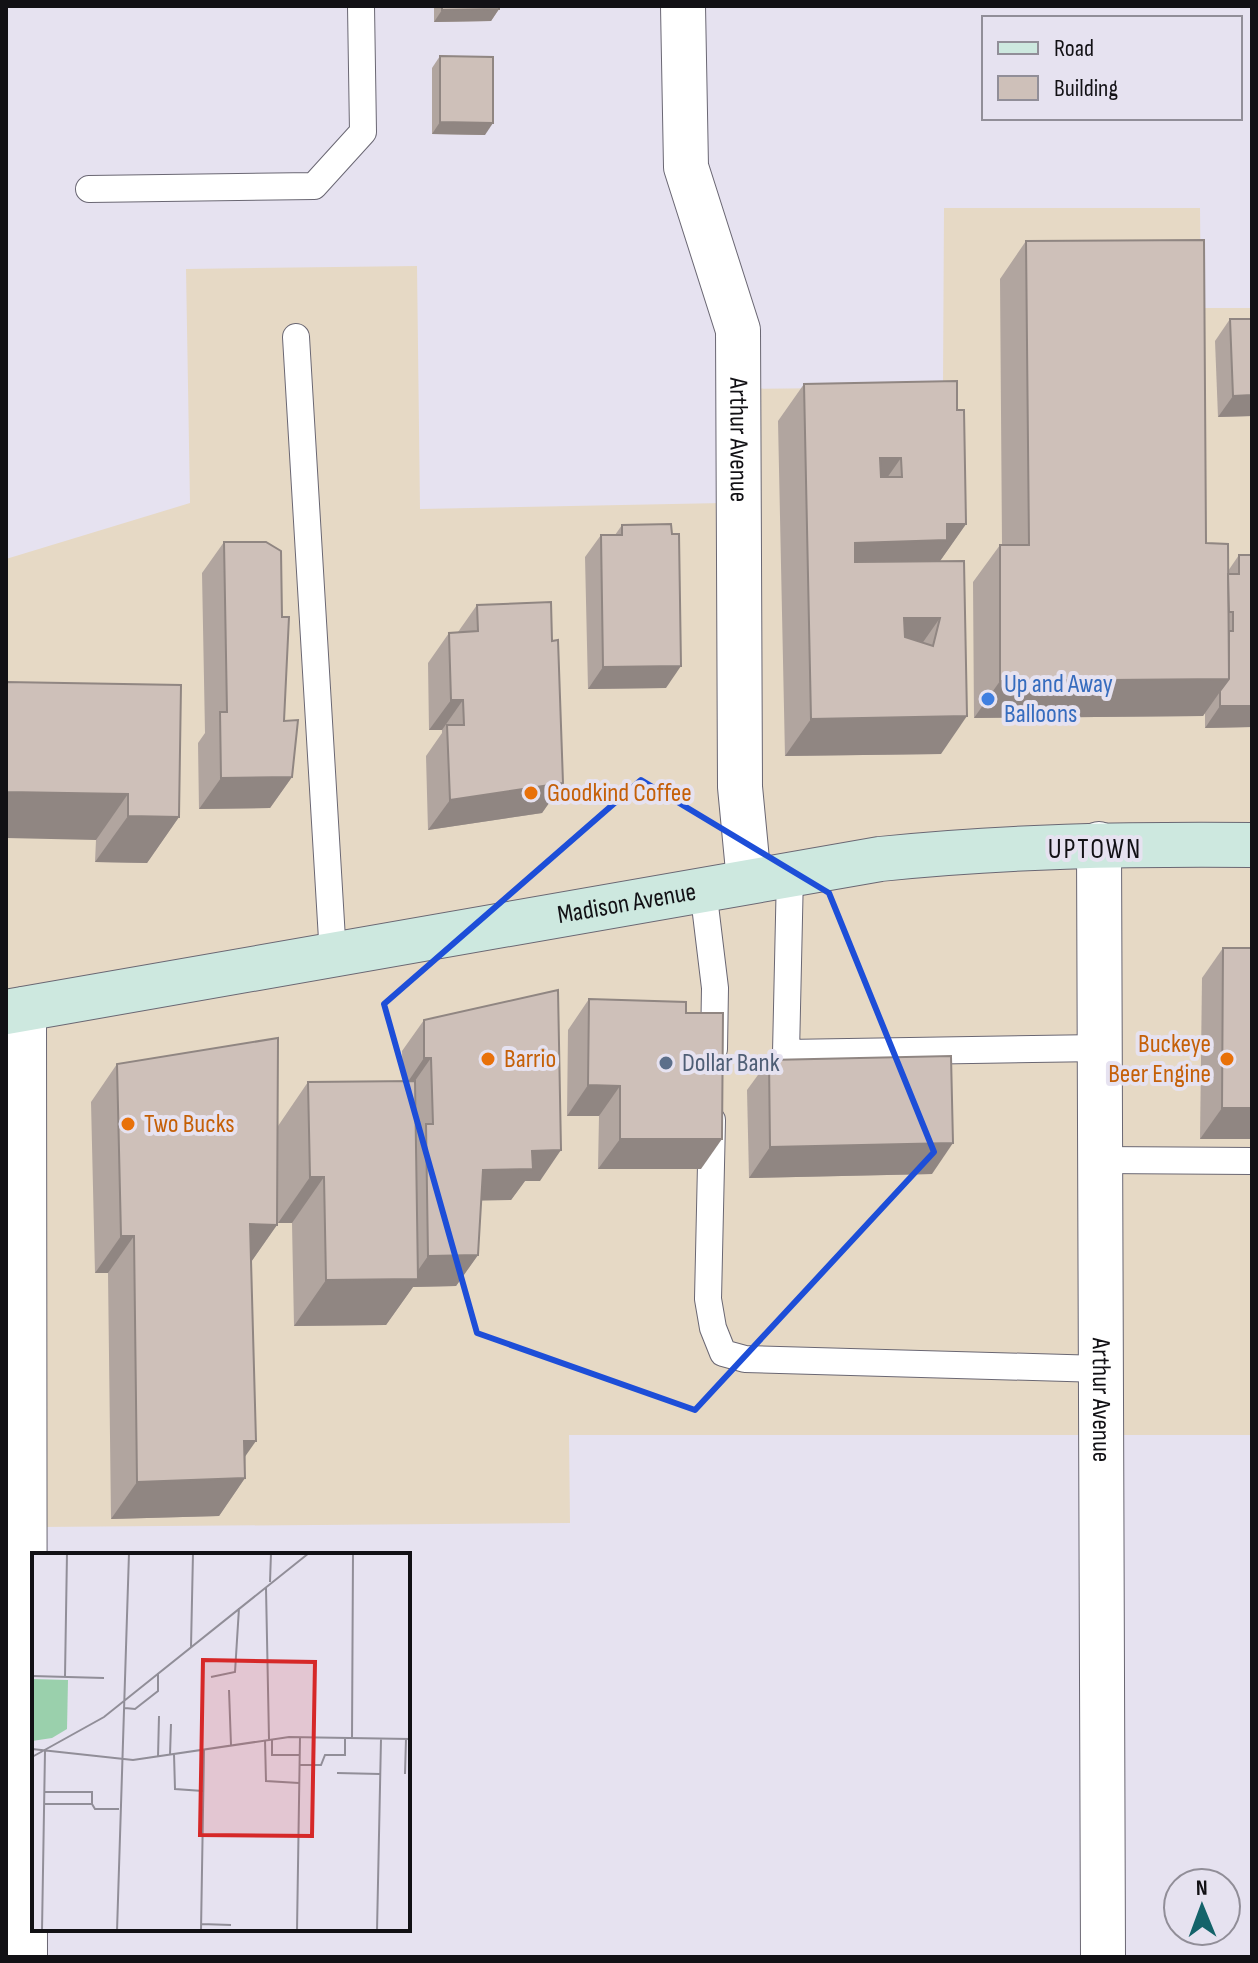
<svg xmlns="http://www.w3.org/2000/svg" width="1258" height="1963" font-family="'Sofia Sans Condensed',sans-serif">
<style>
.commercial{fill:#e6d9c5}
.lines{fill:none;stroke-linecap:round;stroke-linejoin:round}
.lane-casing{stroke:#6a6773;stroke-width:28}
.street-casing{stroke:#6a6773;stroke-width:46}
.secondary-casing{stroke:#6a6773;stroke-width:46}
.lane{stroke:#fff;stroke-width:26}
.street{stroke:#fff;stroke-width:44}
.secondary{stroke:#cde8df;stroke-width:44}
.wall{fill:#b1a59f}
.shaded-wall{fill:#908682}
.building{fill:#cec0b9;stroke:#908682;stroke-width:2;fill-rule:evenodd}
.marked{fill:none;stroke:#1d4ed8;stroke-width:6;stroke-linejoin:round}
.shop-dot{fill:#3f7fe0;stroke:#e6e2f0;stroke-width:3}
.food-dot{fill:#e8710a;stroke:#e6e2f0;stroke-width:3}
.service-dot{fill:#5c6f8a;stroke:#e6e2f0;stroke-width:3}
.labels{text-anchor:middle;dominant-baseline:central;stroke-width:8;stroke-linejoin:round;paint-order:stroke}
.street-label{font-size:26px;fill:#121115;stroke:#e6e2f0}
.shop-label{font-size:26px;fill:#366cbe;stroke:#e6e2f0;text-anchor:start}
.food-label{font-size:26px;fill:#c56008;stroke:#e6e2f0;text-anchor:start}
.service-label{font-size:26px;fill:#4e5e75;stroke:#e6e2f0;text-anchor:start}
.neighbourhood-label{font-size:28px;letter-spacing:2px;fill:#121115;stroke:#e6e2f0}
.inset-road{fill:none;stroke:#918e98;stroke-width:2}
.view{fill:#d62828;fill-opacity:0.15;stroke:#d62828;stroke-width:4}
.inset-edge{fill:none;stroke:#121115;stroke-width:4}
</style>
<rect width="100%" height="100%" fill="#e6e2f0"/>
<path class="commercial" d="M 944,208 L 1200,208 L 1201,308 L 1252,308 L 1252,1435 L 569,1435 L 570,1523 L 39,1527 L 6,1625 L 6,559 L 190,503 L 186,269 L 417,266 L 420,509 L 723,503 L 722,389 L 943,387 Z"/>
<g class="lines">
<g class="lane-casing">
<g id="lane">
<path d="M 89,189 L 314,186 L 363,132 L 361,6"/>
<path d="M 296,337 L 333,956"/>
<path d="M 790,873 L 786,1053 L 1100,1048"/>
<path d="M 703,889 L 715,988 L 714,1049"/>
<path d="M 712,1120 L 708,1299 L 713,1328 L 723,1353 L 745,1359 L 1101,1369"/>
<path d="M 1101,1160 L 1252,1161"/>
</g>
</g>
<g class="street-casing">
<g id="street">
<path id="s1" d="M 683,6 L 686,167 L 738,330 L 740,787 L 749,881"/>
<path id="s2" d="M 1099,844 L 1103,1957"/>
<path d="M 24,1009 L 25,1957"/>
</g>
</g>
<g class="secondary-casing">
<g id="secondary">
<path id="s3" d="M 6,1012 L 880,859 C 1004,846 1127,844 1252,845"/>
</g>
</g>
<use href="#lane" class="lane"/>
<use href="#street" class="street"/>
<use href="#secondary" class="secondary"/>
</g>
<g class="wall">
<path d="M 434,6 L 499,6 L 499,9 L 491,21 L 434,22 Z"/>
<path d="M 440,56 L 485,135 L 432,134 L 432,68 Z"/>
<path d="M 1026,241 L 1206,543 L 1228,571 L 1239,555 L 1252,727 L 1205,728 L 1205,713 L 1203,716 L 974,718 L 973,582 L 1000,545 L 1002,545 L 1000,279 Z"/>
<path d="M 1230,319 L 1252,416 L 1218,417 L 1215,341 Z"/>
<path d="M 804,384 L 957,410 L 966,524 L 940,561 L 941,754 L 785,756 L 778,421 Z"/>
<path d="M 622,525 L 666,688 L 588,689 L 585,557 L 601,535 L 615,535 Z"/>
<path d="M 224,542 L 284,721 L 292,777 L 270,808 L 199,809 L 198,743 L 205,733 L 202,573 Z"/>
<path d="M 477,605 L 552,641 L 563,783 L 542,813 L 428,830 L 426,756 L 442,733 L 442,730 L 429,730 L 428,663 L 449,633 L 458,632 Z"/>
<path d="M 6,682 L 179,817 L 147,863 L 95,862 L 96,840 Z"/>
<path d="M 1223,948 L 1252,1139 L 1200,1139 L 1202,978 Z"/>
<path d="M 589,999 L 686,1013 L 701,1169 L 598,1169 L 599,1116 L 567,1116 L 568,1030 Z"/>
<path d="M 424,1020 L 540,1181 L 525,1181 L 511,1200 L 481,1200 L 478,1255 L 456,1286 L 413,1287 L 386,1325 L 294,1326 L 292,1223 L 278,1223 L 251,1262 L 245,1478 L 219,1516 L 111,1519 L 108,1273 L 95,1273 L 91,1102 L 117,1064 L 278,1126 L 308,1082 L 403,1081 L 402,1051 Z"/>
<path d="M 769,1060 L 932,1174 L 749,1178 L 747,1090 Z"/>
</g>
<g class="shaded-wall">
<path d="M 499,9 L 491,21 L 434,22 L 442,10 Z"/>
<path d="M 440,122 L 493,123 L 485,135 L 432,134 Z"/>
<path d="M 1252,395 L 1252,416 L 1218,417 L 1233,396 Z"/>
<path d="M 880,458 L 901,458 L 875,495 Z"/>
<path d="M 947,524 L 966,524 L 940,561 L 829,580 L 855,543 Z"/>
<path d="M 904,618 L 940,618 L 914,655 L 878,656 Z"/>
<path d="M 681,666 L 666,688 L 588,689 L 603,667 Z"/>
<path d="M 1229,679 L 1203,716 L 974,718 L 1000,681 Z"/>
<path d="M 451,700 L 463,700 L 442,730 L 429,730 Z"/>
<path d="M 1220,706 L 1252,706 L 1252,727 L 1205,728 Z"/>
<path d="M 967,716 L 941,754 L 785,756 L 811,719 Z"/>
<path d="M 292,777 L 270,808 L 199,809 L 221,778 Z"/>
<path d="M 563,783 L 542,813 L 428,830 L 450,800 Z"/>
<path d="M 6,792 L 128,794 L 96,840 L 6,838 Z"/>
<path d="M 128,816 L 179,817 L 147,863 L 95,862 Z"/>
<path d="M 424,1058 L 431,1058 L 410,1088 L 403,1089 Z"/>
<path d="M 588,1085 L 620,1086 L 599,1116 L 567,1116 Z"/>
<path d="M 1222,1108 L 1252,1108 L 1252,1139 L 1200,1139 Z"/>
<path d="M 620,1139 L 722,1139 L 701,1169 L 598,1169 Z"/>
<path d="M 953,1143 L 932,1174 L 749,1178 L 770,1147 Z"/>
<path d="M 561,1150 L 540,1181 L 525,1181 L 511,1200 L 462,1201 L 483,1170 L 532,1151 Z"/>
<path d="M 310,1177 L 324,1177 L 292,1223 L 278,1223 Z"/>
<path d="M 250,1224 L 277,1225 L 251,1262 Z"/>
<path d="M 121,1236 L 134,1236 L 108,1273 L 95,1273 Z"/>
<path d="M 478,1255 L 456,1286 L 413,1287 L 386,1325 L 294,1326 L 326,1280 L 412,1279 L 428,1256 Z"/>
<path d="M 244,1441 L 256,1441 L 230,1478 Z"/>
<path d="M 245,1478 L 219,1516 L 111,1519 L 137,1482 Z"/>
</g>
<g class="building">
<path d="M 442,6 L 499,6 L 499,9 L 442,10 Z"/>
<path d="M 440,56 L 493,57 L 493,123 L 440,122 Z"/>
<path d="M 1204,240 L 1206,543 L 1228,544 L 1229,679 L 1000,681 L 1000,545 L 1029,545 L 1026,241 Z"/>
<path d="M 1230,319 L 1252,319 L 1252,395 L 1233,396 Z"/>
<path d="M 957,381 L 957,410 L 964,410 L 966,524 L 947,524 L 947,540 L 855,543 L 855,562 L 964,561 L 967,716 L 811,719 L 804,384 ZM 880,458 L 901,458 L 902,477 L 881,477 ZM 904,618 L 940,618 L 933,646 L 905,637 Z"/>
<path d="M 671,524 L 672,534 L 679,534 L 681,666 L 603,667 L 601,535 L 622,535 L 622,525 Z"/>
<path d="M 224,542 L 266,542 L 281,551 L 282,617 L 289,617 L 284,721 L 298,720 L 292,777 L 221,778 L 220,712 L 227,712 Z"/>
<path d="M 1239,555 L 1252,555 L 1252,706 L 1220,706 L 1220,691 L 1229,679 L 1229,631 L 1233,631 L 1233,612 L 1229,612 L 1228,574 L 1239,574 Z"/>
<path d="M 551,602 L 552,641 L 558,640 L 563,783 L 450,800 L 447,725 L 464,725 L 463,700 L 451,700 L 449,633 L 478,631 L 477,605 Z"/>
<path d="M 6,682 L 181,685 L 179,817 L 128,816 L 128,794 L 6,792 Z"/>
<path d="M 1223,948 L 1252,948 L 1252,1108 L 1222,1108 Z"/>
<path d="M 558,990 L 561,1150 L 532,1151 L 533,1169 L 483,1170 L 478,1255 L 428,1256 L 426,1124 L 433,1124 L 431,1058 L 424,1058 L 424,1020 Z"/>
<path d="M 589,999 L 686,1002 L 686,1013 L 723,1013 L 722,1139 L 620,1139 L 620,1086 L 588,1085 Z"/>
<path d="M 278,1038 L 277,1225 L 250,1224 L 256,1441 L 244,1441 L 245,1478 L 137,1482 L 134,1236 L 121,1236 L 117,1064 Z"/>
<path d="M 951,1056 L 953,1143 L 770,1147 L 769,1060 Z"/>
<path d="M 415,1081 L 418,1279 L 326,1280 L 324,1177 L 310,1177 L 308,1082 Z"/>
</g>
<path class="marked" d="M 641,780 L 829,893 L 934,1152 L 695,1410 L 477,1333 L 384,1004 Z"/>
<circle class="shop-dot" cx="988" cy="699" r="8"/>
<g class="food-dot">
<circle cx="531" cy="793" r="8"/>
<circle cx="488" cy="1059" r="8"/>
<circle cx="1227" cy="1059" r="8"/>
<circle cx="128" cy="1124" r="8"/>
</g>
<circle class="service-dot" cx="666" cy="1063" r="8"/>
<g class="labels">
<g class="street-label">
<text stroke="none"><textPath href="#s1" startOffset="442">Arthur Avenue</textPath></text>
<text stroke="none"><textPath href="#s3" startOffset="630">Madison Avenue</textPath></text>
<text stroke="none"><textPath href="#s2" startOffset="556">Arthur Avenue</textPath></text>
</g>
<g class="shop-label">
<text x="1004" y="684">Up and Away<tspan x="1004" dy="30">Balloons</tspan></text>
</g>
<g class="food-label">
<text x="547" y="793">Goodkind Coffee</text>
<text x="1211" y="1044" text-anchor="end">Buckeye<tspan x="1211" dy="30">Beer Engine</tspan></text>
<text x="504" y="1059">Barrio</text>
<text x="144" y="1124">Two Bucks</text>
</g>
<g class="service-label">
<text x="682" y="1063">Dollar Bank</text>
</g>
<g class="neighbourhood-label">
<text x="1095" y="849">UPTOWN</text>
</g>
</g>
<g transform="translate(32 1553)">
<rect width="378" height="378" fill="#e6e2f0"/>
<path d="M 0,126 L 36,127 L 35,176 L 20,185 L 0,188 Z" fill="#9ad0ac"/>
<path class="inset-road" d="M 238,29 L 239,0M 234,35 L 237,186M 159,94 L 161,0M 0,123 L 72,125M 33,123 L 35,0M 179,124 L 203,119 L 207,55M 197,137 L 199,192M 93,155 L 103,156 L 126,138 L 126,120M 320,185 L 321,0M 240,186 L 240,202 L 268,202M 233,187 L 234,228 L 267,230M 0,196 L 101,207 L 257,184 L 378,186M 142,201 L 143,236 L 171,238M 138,202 L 139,171M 0,204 L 72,164 L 277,0M 126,204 L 127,163M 267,212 L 289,212 L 293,202 L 313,202 L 313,185M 305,220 L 348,221M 373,221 L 374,186M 12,251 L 60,251 L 60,239 L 12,239M 60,251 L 63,256 L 87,256M 169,371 L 199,372M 10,378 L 13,198M 85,378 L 97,0M 169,378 L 172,197M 265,378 L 268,184M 345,378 L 349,186"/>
<path class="view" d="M 171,107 L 283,109 L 280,283 L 168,282 Z"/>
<rect width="378" height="378" class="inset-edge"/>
</g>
<rect width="1258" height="1963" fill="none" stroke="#121115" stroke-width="16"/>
<rect x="982" y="16" width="260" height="104" fill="#e6e2f0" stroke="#918e98" stroke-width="2"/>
<rect x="998" y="42" width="40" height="12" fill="#cde8df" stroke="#918e98" stroke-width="2"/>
<text x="1054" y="56" font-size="24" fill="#121115">Road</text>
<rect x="998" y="76" width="40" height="24" fill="#cec0b9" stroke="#918e98" stroke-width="2"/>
<text x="1054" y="96" font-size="24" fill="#121115">Building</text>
<g transform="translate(1202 1907) rotate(359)"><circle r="38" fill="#e6e2f0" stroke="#918e98" stroke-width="2"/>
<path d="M0-6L14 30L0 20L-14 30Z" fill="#14636a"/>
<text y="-12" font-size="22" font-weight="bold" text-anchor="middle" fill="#121115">N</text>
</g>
</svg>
